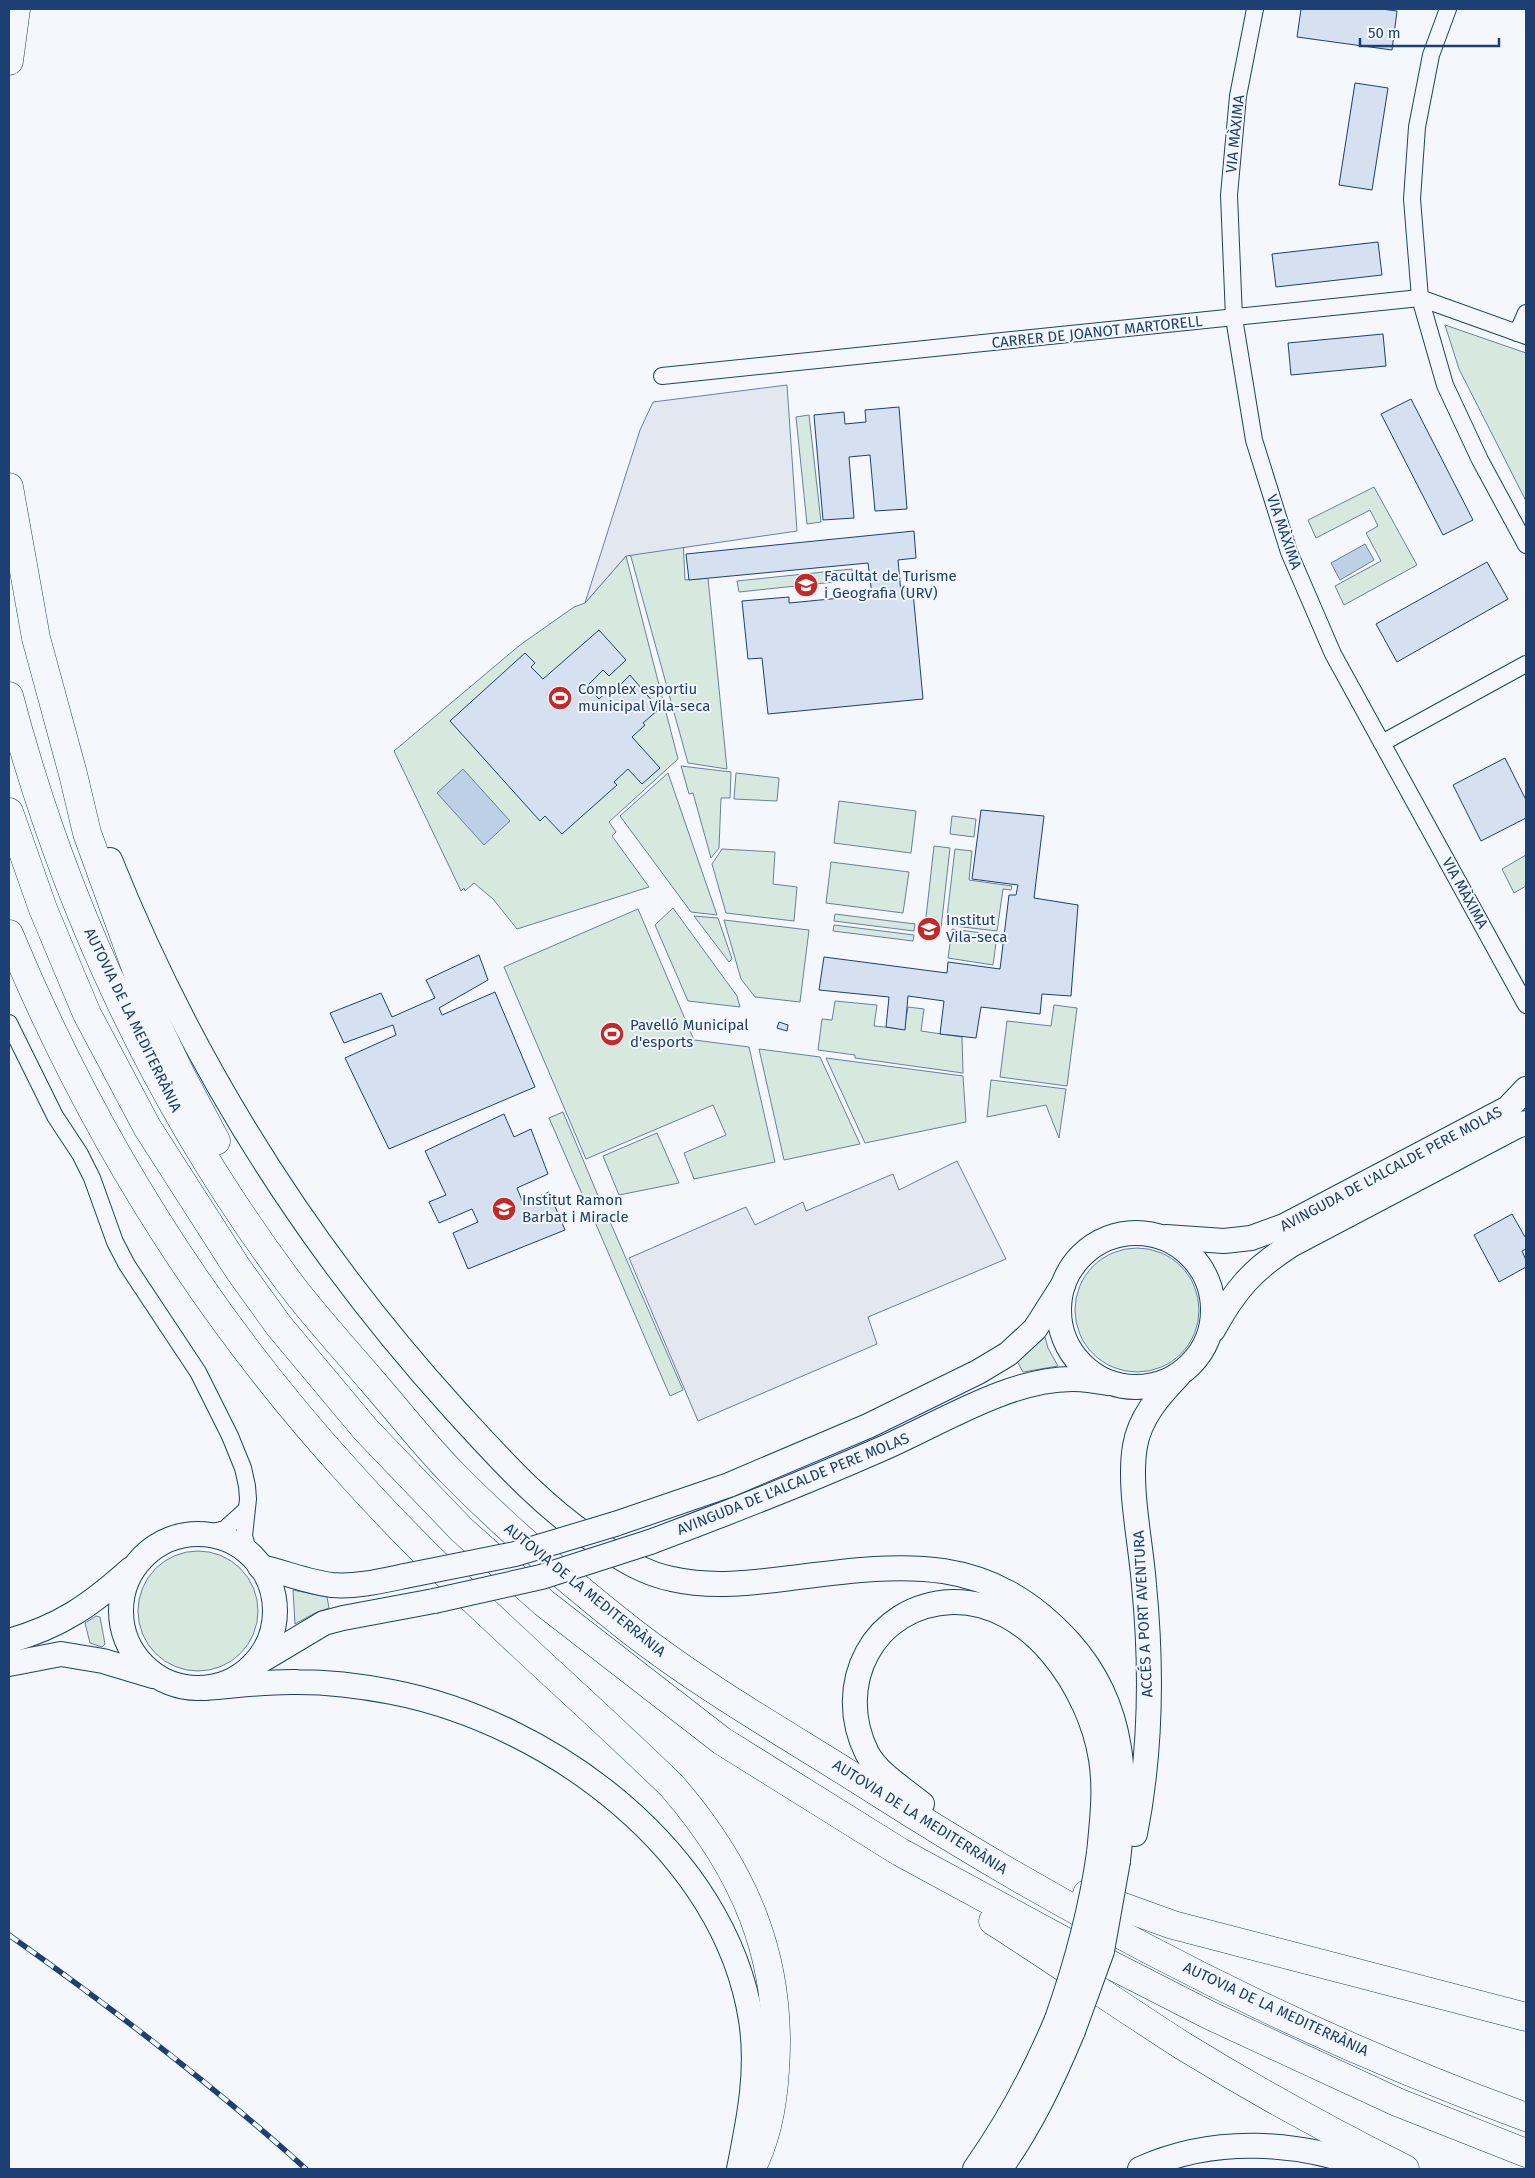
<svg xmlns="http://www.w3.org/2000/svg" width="1535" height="2178" font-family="'Fira Sans',sans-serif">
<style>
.green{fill:#d7e8df;stroke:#687fa3}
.parking{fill:#e3e8f0;stroke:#687fa3}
.water{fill:#bed0e5;stroke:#687fa3}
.building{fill:#d5e0f0;stroke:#1d3f73}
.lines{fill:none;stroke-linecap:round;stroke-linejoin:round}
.street-casing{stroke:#1d3f73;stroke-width:18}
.secondary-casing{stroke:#1d3f73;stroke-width:26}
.highway-casing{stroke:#1d3f73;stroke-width:29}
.street{stroke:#f4f7fb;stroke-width:16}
.secondary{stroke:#f4f7fb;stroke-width:24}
.highway{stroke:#f4f7fb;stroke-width:28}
.rail-casing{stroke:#1d3f73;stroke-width:5.5}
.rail{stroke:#f4f7fb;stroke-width:4;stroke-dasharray:11;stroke-linecap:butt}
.secondary-bridge-casing{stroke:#1d3f73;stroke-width:26;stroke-linecap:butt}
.secondary-bridge{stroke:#f4f7fb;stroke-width:24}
.labels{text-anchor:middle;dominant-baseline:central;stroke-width:4;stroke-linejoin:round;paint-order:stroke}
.street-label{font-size:15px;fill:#1d3f73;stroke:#f4f7fb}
.poi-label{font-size:15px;fill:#1d3f73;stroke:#f4f7fb;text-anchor:start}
</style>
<rect width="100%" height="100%" fill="#f4f7fb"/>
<g class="green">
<path d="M 1445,325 L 1526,353 L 1526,501 L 1459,369 Z"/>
<path d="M 809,415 L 821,522 L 807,524 L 796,417 Z"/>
<path d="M 1374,487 L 1417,565 L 1344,605 L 1335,586 L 1381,561 L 1366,533 L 1378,526 L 1370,510 L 1316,538 L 1308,520 Z"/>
<path d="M 683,539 L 685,580 L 708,578 L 727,769 L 688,763 L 628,546 Z"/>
<path d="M 626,556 L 678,759 L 609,822 L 616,832 L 612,836 L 649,887 L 517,929 L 493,899 L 474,883 L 465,891 L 464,888 L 461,891 L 394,751 L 520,645 L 574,607 L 585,603 Z"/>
<path d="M 852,569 L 853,580 L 739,592 L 737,581 Z"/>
<path d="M 681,766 L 731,772 L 730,798 L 721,798 L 719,848 L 711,858 L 693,793 L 689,794 Z"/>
<path d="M 668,773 L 717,915 L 691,912 L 620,816 Z"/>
<path d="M 736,773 L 779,778 L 777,801 L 734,799 Z"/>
<path d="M 839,801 L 916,811 L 911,853 L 834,843 Z"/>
<path d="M 952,816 L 976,819 L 974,837 L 950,834 Z"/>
<path d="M 934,846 L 950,848 L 941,928 L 925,926 Z"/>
<path d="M 722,849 L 775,852 L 773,884 L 797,887 L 794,921 L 726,913 L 712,864 Z"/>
<path d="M 955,849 L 972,851 L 969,880 L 1012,886 L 1011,890 L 1003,889 L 997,931 L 946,925 Z"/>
<path d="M 1526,855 L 1526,886 L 1514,893 L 1502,869 Z"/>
<path d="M 831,862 L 909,872 L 903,913 L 826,903 Z"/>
<path d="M 673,908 L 737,996 L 740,1007 L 688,1001 L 655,925 Z"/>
<path d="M 638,909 L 694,1040 L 749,1047 L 775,1162 L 694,1179 L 684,1153 L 726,1135 L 713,1105 L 586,1159 L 504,967 Z"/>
<path d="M 835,914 L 915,924 L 914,931 L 834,921 Z"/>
<path d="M 694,916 L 718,918 L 732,959 L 729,962 Z"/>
<path d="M 724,920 L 809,930 L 800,1002 L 755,997 L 741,979 Z"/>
<path d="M 834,925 L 914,935 L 913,941 L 833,931 Z"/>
<path d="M 952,929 L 997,935 L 993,965 L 948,958 Z"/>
<path d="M 835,1001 L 877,1005 L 874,1026 L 904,1029 L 908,1007 L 924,1009 L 921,1031 L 962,1037 L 963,1073 L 855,1058 L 855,1055 L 818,1050 L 822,1019 L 832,1020 Z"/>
<path d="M 1054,1005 L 1077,1008 L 1067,1086 L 1000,1077 L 1007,1021 L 1051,1026 Z"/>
<path d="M 759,1049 L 820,1057 L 860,1144 L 784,1160 Z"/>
<path d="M 826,1058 L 963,1076 L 966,1122 L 865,1143 Z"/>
<path d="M 991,1080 L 1066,1089 L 1059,1138 L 1046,1105 L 987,1117 Z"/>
<path d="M 563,1112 L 599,1198 L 586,1203 L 549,1118 Z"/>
<path d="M 657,1133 L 679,1183 L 619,1195 L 603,1156 Z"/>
<path d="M 608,1217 L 683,1390 L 670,1396 L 595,1222 Z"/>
<circle cx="1137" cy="1310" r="62"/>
<path d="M 1045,1337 L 1048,1348 L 1058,1366 L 1023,1372 L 1017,1361 Z"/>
<circle cx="198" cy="1611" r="60"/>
<path d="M 293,1590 L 327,1597 L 329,1608 L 315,1613 L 295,1624 Z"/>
<path d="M 96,1616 L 100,1617 L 105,1644 L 102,1647 L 90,1643 L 85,1623 Z"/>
</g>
<g class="parking">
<path d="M 787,385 L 797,531 L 626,556 L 585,603 L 640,430 L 653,402 Z"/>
<path d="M 957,1161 L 1006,1259 L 868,1317 L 877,1344 L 698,1421 L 629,1258 L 746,1207 L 755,1225 L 803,1202 L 806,1211 L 893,1174 L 899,1190 Z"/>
</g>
<g class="water">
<path d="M 1365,544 L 1374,560 L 1340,580 L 1331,563 Z"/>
<path d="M 463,769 L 510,821 L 484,845 L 437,793 Z"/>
</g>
<g class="building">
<path d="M 1301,9 L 1381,9 L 1397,11 L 1392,50 L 1297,37 Z"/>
<path d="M 1355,83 L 1388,88 L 1372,190 L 1339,185 Z"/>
<path d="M 1378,242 L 1382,275 L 1276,287 L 1272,254 Z"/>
<path d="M 1383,334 L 1386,366 L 1291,375 L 1288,343 Z"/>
<path d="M 1411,399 L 1473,520 L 1443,535 L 1381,414 Z"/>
<path d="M 899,407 L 907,509 L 875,511 L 870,455 L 849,457 L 854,518 L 823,520 L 814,415 L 844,412 L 845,424 L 866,422 L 865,410 Z"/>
<path d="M 914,531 L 916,558 L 898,560 L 901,593 L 913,592 L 923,699 L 768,714 L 762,658 L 748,659 L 742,601 L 789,597 L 789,603 L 872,595 L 868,563 L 689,580 L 686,554 Z"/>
<path d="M 1487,562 L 1508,599 L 1397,662 L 1376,624 Z"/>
<path d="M 599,630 L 626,660 L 609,676 L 603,670 L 587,686 L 599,699 L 611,688 L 614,691 L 630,675 L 659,709 L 643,723 L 645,725 L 632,737 L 660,768 L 642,784 L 628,769 L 614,782 L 617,785 L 562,834 L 545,816 L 540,821 L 450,721 L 525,653 L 535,663 L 531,667 L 543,679 Z"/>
<path d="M 1505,758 L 1526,800 L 1526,818 L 1481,841 L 1453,785 Z"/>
<path d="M 981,810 L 1044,816 L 1034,898 L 1078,905 L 1071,996 L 1042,994 L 1040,1014 L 981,1007 L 976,1038 L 940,1034 L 944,1001 L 908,996 L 905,1030 L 886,1027 L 889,997 L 819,990 L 824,957 L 947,973 L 948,962 L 1000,969 L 1009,895 L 1016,895 L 1018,885 L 972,879 Z"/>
<path d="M 479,955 L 488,980 L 439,1008 L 442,1015 L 495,992 L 535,1087 L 389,1149 L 345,1058 L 396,1035 L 393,1025 L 344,1043 L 330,1013 L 381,993 L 392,1017 L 435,998 L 426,980 Z"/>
<path d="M 779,1022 L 788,1025 L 787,1031 L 777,1028 Z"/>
<path d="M 504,1114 L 514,1137 L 531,1129 L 548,1174 L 517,1188 L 523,1203 L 549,1192 L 565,1230 L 468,1269 L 453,1233 L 478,1222 L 472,1209 L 439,1223 L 429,1202 L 446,1195 L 425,1151 Z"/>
<path d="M 1512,1214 L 1525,1237 L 1526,1237 L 1526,1249 L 1522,1251 L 1526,1260 L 1526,1267 L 1499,1282 L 1474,1235 Z"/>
</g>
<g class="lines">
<g class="street-casing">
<g id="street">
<path d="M 1255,9 L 1238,96 L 1229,195 L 1234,318 L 1254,440 L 1289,552 L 1333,654 L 1526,1005"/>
<path d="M 1448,9 L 1431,55 L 1417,127 L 1412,199 L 1420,298 L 1445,385 L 1480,460 L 1526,545"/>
<path d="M 1517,333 L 1526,313"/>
<path d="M 662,376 L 1420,298 L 1526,336"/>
<path d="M 1382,743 L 1526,664"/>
<path d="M 9,1023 L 55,1116 L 80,1154 L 92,1178 L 115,1242 L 127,1265 L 198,1372 L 230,1436 L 243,1468 L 247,1486 L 248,1499 L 244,1536 L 249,1554"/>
<path d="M 205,1534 L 225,1529 L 246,1510"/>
</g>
</g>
<g class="secondary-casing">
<g id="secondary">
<path d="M 110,860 C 192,1065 307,1247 455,1410 C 500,1459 544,1509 601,1545 C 623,1560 646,1574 672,1579 C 711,1588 752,1583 791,1578 C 902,1564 987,1551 1070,1643 C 1127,1707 1127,1782 1118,1861"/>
<circle cx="1136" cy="1310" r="77"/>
<path d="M 1166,1237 L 1224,1241 L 1251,1238 L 1284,1226 L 1508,1108 L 1526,1089"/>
<path d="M 1213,1330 C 1235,1290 1252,1270 1291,1245 L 1517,1126 L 1526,1123"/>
<path d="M 615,1524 L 729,1485 L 868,1426 L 978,1372 L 1008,1354 L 1035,1329 L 1063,1285"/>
<circle cx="198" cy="1611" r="77"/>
<path d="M 650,1542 C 728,1513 804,1483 879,1450 C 938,1425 1009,1378 1074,1379 C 1085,1379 1097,1381 1108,1383"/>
<path d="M 260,1567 C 284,1572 307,1582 332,1585 C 356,1587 381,1581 405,1576"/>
<path d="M 9,1641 C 61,1626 91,1605 131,1569"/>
<path d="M 257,1663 L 324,1623 L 343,1618 L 434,1601"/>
<path d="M 9,1664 L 61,1654 L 103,1661 L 153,1676"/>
<path d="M 204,1688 C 235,1686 267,1681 298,1682 C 329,1682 361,1686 392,1692 C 551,1723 725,1852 751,2020 C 759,2071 749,2119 739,2169"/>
<path d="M 922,1804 C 904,1789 878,1774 867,1753 C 833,1685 873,1605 952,1602 C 1031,1600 1090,1689 1101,1759 C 1106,1790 1102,1822 1099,1853"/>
<path d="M 1135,1834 C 1151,1753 1152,1667 1144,1585 C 1141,1543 1128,1487 1135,1446 C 1140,1417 1159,1396 1178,1376"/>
<path d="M 975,2169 C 1008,2122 1035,2072 1057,2019"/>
<path d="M 1000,2169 C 1031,2126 1053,2079 1073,2031"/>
<path d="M 1140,2169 C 1215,2135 1297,2141 1374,2169"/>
</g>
</g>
<g class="highway-casing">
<g id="highway">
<path d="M 9,61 L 16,9"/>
<path d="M 9,487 L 36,638 L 73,774 L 87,833 L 155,1021 L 181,1075 L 216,1141"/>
<path d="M 9,696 C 64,906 158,1107 288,1281 C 314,1316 344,1348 372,1381 C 398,1411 423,1443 451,1472 C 506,1528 568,1581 630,1630 C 707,1690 793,1738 876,1791 C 1078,1920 1300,2035 1526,2117"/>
<path d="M 9,812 L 43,909 L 87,1014 L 147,1127 L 238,1269 L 279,1326 L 366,1430 L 462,1530 L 544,1603 L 722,1741 L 900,1852 L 1066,1942 L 1211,2016 L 1397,2102 L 1526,2153"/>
<path d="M 9,934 C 91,1132 204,1314 349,1473 C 449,1585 564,1681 672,1786 C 744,1869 783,1958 775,2070 C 773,2104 767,2139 751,2169"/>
<path d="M 1087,1894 L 1173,1925 L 1526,2017"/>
<path d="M 993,1921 C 1057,1962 1119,2005 1183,2046 C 1255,2090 1329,2131 1405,2169"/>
</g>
</g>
<use href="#street" class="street"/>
<use href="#secondary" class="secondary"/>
<use href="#highway" class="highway"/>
<g class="rail-casing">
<path id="rail" d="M 9,1935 C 112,2008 213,2085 306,2169"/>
</g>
<use href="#rail" class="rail"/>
<g class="secondary-bridge-casing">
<g id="secondary-bridge">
<path d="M 405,1576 L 515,1554 L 615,1524"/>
<path d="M 434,1601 L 541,1577 L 650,1542"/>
<path d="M 1057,2019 C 1076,1965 1091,1910 1099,1853"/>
<path d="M 1073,2031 L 1102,1951 L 1118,1861"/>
</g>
</g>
<use href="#secondary-bridge" class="secondary-bridge"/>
</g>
<defs>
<g id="university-disc" transform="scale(1.25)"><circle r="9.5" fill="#c62828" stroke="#f4f7fb"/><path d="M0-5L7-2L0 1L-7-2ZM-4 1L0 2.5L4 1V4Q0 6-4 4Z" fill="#fff"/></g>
<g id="stadium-disc" transform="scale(1.25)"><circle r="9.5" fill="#c62828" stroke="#f4f7fb"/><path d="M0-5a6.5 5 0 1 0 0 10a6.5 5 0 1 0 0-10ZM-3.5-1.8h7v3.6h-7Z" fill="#fff"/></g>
<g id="school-disc" transform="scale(1.25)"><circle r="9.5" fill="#c62828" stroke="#f4f7fb"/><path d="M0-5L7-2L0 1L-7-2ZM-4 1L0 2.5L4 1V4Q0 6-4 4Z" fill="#fff"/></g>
</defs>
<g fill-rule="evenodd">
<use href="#university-disc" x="806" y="585"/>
<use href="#stadium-disc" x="560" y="698"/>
<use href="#school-disc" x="929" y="929"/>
<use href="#stadium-disc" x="612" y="1034"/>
<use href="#school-disc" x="504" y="1209"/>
</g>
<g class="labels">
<g class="street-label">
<text transform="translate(1235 134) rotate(-84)">VIA MÀXIMA</text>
<text transform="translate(1097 332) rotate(-6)">CARRER DE JOANOT MARTORELL</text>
<text transform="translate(1284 532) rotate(71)">VIA MÀXIMA</text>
<text transform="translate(1465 893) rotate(61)">VIA MÀXIMA</text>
<text transform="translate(133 1020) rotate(64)">AUTOVIA DE LA MEDITERRÀNIA</text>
<text transform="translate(1391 1169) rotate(-28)">AVINGUDA DE L'ALCALDE PERE MOLAS</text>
<text transform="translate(793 1484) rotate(-22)">AVINGUDA DE L'ALCALDE PERE MOLAS</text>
<text transform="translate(585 1590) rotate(39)">AUTOVIA DE LA MEDITERRÀNIA</text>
<text transform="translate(1143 1614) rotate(-93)">ACCÉS A PORT AVENTURA</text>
<text transform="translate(920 1817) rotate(32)">AUTOVIA DE LA MEDITERRÀNIA</text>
<text transform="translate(1276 2009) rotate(25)">AUTOVIA DE LA MEDITERRÀNIA</text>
</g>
<g class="poi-label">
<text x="824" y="576">Facultat de Turisme<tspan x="824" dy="17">i Geografia (URV)</tspan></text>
<text x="578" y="689">Complex esportiu<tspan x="578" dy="17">municipal Vila-seca</tspan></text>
<text x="946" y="920">Institut<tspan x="946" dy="17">Vila-seca</tspan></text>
<text x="630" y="1025">Pavelló Municipal<tspan x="630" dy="17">d'esports</tspan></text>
<text x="522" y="1200">Institut Ramon<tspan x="522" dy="17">Barbat i Miracle</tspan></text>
</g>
</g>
<rect width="1535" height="2178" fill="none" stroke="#1d3f73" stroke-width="20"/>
<path d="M1360 38v8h139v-8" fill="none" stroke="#1d3f73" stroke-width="2.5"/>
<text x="1368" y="38" font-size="15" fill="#1d3f73" stroke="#f4f7fb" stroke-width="4" paint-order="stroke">50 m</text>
</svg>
